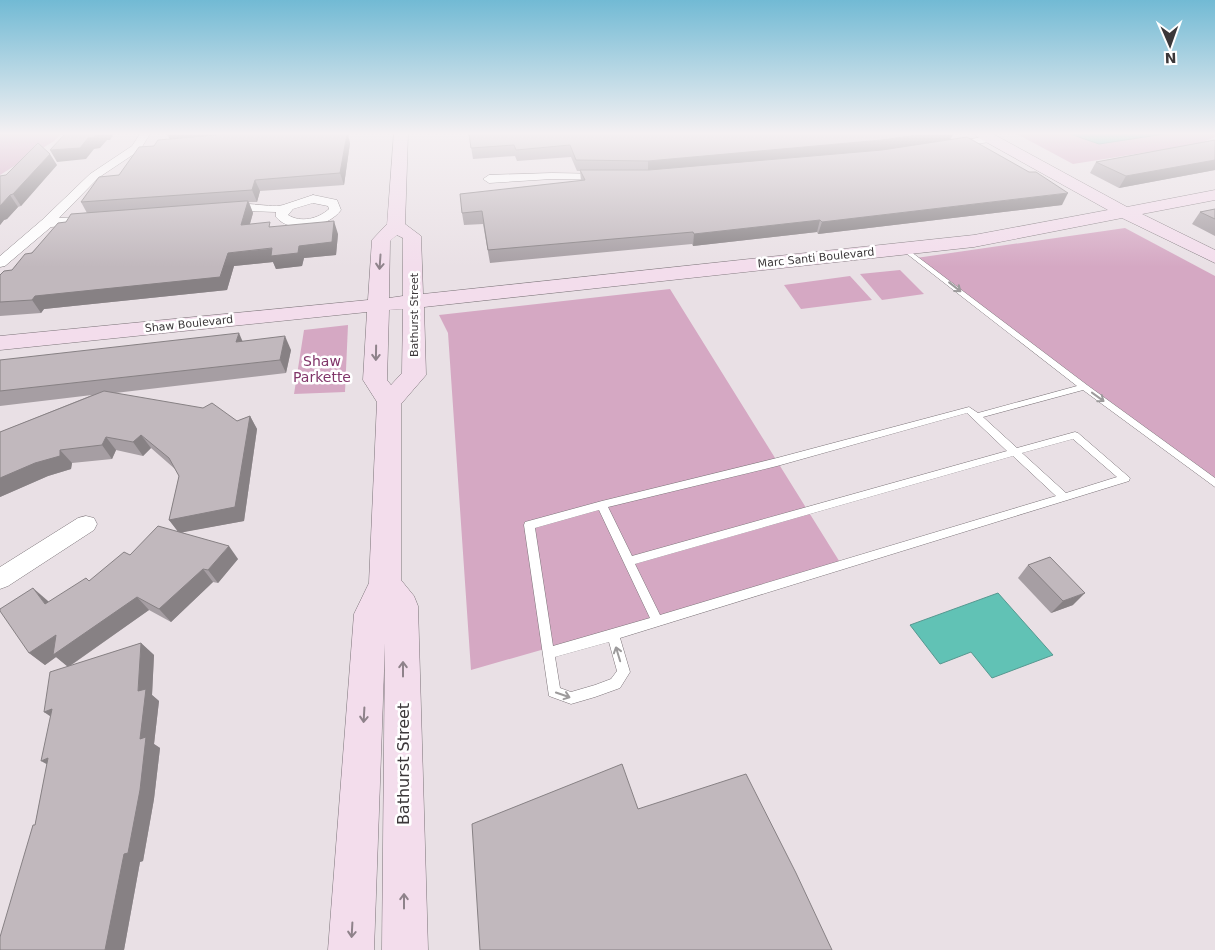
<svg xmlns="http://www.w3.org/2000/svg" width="1215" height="950" font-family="'DejaVu Sans',sans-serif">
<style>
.green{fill:#d5a8c3}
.water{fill:#61c2b5;stroke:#569890}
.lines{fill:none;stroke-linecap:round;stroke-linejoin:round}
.lane-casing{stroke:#7c7479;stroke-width:1}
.street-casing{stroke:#7c7479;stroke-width:1}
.secondary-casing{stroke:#7c7479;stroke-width:1}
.lane{fill:#fff;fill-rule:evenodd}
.street{fill:#fff;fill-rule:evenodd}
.secondary{fill:#f3ddec;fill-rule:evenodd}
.wall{fill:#a69ea3}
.shaded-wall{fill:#878184}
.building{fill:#c1b8bd;stroke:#878184}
.oneway{stroke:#8e828a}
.oneway2{stroke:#9d9b9c}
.labels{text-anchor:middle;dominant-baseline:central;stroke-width:5;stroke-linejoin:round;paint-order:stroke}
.far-street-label{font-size:11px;fill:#3b3739;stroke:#fff}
.park-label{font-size:14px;fill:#813569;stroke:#fff}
.near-street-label{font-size:16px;fill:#3b3739;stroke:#fff}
</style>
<rect width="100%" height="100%" fill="#e9e0e5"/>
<g class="green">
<path d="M 0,134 L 61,134 L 54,141 L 0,175 Z"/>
<path d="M 1017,134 L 1215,134 L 1215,137 L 1198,144 L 1073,164 Z"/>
<path d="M 1125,228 L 1215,276 L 1215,480 L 916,258 Z"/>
<path d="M 900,270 L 924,294 L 882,300 L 860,274 Z"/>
<path d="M 850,276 L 872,300 L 801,309 L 784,285 Z"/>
<path d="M 670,289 L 841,564 L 471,670 L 448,333 L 439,315 Z"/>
<path d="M 348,325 L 345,392 L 294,394 L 304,330 Z"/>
</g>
<g class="water">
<path d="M 1070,134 L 1164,134 L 1099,144 Z"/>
<path d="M 998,593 L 1053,655 L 992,678 L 971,652 L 940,664 L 910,625 Z"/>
</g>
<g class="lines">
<g class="lane-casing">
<path id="lane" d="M 902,248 L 906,248 L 1087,385 L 1215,478 L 1215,487 L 1083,390 L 983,417 L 1017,448 L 1075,432 L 1078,433 L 1130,478 L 1129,481 L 620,638 L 630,672 L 620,688 L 595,697 L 571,704 L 549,696 L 524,525 L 525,522 L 602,501 L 777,458 L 969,407 L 978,413 L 1077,386 L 902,250 ZM 967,413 L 1007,451 L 632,556 L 608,507 L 777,466 ZM 1073,439 L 1117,477 L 1066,493 L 1022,453 ZM 1013,456 L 1056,496 L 660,615 L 635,564 ZM 599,510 L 650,618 L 553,646 L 535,528 ZM 609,642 L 617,671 L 611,679 L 595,685 L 571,692 L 560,688 L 555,657 Z"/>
</g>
<g class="street-casing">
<g id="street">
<path d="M 140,134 L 150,134 L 140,150 L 98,178 L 59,218 L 93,216 L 99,220 L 98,223 L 51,227 L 5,266 L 0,267 L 0,256 L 42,220 L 90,174 L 132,146 Z"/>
<path d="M 992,136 L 997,139 L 996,141 L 949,148 L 944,145 L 949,142 Z"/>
<path d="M 552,173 L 607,174 L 613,177 L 607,180 L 552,179 L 489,183 L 483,179 L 489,175 Z"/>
<path d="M 313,195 L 337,200 L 341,210 C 329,227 291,235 276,217 L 276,212 L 250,211 L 224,213 L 218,209 C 229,197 269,209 283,205 C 293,202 303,198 313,195 ZM 313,203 L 328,206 L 329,209 C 318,219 301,223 288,215 L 293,209 Z"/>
<path d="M 86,516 L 94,518 L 97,524 L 94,530 L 8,586 L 0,589 L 0,567 L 78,518 Z"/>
</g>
</g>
<g class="secondary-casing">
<path id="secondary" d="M 394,134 L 408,134 L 405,224 L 421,236 L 423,294 L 974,235 L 1108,210 L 977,137 L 975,134 L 993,134 L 1127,207 L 1215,190 L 1215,200 L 1142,214 L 1215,250 L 1215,263 L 1122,218 L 974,247 L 424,307 L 426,375 L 401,404 L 401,580 L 414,596 L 418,606 L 428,950 L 382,950 L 385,643 L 374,950 L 328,950 L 354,614 L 369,583 L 377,402 L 363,380 L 367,312 L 0,350 L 0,336 L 368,300 L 372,240 L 387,224 ZM 397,235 L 403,238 L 403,296 L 389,298 L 390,241 ZM 403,309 L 402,373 L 391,385 L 387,380 L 389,310 Z"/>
</g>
<use href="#lane" class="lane"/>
<use href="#street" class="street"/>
<use href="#secondary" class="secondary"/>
</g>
<g class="wall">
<path d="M 469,134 L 953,134 L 951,139 L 1062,205 L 818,234 L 817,232 L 693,246 L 692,244 L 490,263 L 483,224 L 464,225 L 462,213 L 581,181 L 580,171 L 577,171 L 571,157 L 517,161 L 515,156 L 473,159 Z"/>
<path d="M 1215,140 L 1215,170 L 1119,188 L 1090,173 L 1096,162 Z"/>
<path d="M 350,143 L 344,185 L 260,191 L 257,202 L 249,202 L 253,213 L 250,224 L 272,227 L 338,234 L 336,255 L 304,258 L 302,266 L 276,269 L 273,262 L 234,266 L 227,290 L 44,309 L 41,313 L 0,316 L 0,275 L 12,270 L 66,222 L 87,213 L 81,202 L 119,175 Z"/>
<path d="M 57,165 L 21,206 L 18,207 L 7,219 L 4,220 L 0,225 L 0,176 L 6,175 Z"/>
<path d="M 1215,209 L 1215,236 L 1192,224 L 1200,212 Z"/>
<path d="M 242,341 L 291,350 L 286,373 L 115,393 L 237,421 L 250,416 L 257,429 L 244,521 L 182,532 L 238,559 L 218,583 L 213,582 L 171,622 L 149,610 L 70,666 L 141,643 L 154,655 L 152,695 L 159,701 L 154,744 L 160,748 L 154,799 L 143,861 L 140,862 L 124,950 L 0,950 L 35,825 L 47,764 L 51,716 L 44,712 L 68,666 L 56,657 L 45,665 L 29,653 L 48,602 L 89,581 L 130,555 L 178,531 L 169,520 L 179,476 L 175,469 L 151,448 L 143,456 L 116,450 L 112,459 L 72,463 L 71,469 L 48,476 L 0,497 L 0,432 L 92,395 L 0,406 L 0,360 Z"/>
<path d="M 1028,565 L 1073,605 L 1051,613 L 1018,578 Z"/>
</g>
<g class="shaded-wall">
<path d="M 97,134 L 114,134 L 110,140 L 107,140 L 100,148 L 94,149 L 86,159 L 57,162 L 50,150 L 88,138 Z"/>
<path d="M 167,134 L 245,134 L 170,140 Z"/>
<path d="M 347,134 L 348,134 L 350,143 L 344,185 L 340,173 Z"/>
<path d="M 923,134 L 953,134 L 950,140 L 879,151 L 648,172 L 648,161 Z"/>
<path d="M 50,154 L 57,165 L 21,206 L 13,194 Z"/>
<path d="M 1215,160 L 1215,170 L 1119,188 L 1126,176 Z"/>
<path d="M 255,180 L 260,191 L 257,202 L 252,190 Z"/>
<path d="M 1068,193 L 1062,205 L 818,234 L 822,222 Z"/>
<path d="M 10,195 L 18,207 L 7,219 L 4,220 L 0,225 L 0,206 Z"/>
<path d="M 248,201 L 253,213 L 246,237 L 241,225 Z"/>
<path d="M 820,220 L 817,232 L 693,246 L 694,234 Z"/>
<path d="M 334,221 L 338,234 L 336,255 L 304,258 L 302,266 L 276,269 L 273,262 L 234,266 L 227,290 L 44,309 L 41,313 L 32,300 L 35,296 L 228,253 L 299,246 Z"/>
<path d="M 239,333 L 245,347 L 236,342 Z"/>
<path d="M 285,336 L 291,350 L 286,373 L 280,360 Z"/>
<path d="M 250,416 L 257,429 L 244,521 L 179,533 L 169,520 Z"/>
<path d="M 141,435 L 151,448 L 143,456 L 133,442 Z"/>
<path d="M 106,437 L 116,450 L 112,459 L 102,445 Z"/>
<path d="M 60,450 L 72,463 L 71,469 L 48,476 L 0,497 L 0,478 Z"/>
<path d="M 229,546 L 238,559 L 218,583 L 208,570 Z"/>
<path d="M 203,569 L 213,582 L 171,622 L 159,609 Z"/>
<path d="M 33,588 L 48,601 L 59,616 L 45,604 Z"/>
<path d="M 1085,593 L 1073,605 L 1051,613 L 1063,601 Z"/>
<path d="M 137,597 L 149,610 L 68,667 L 56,657 L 45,665 L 29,653 L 56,635 Z"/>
<path d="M 141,643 L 154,655 L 152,695 L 159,701 L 154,744 L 160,748 L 154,799 L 143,861 L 140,862 L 124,950 L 105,950 L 140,739 L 138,691 Z"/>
<path d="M 52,709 L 60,723 L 44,712 Z"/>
<path d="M 48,758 L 59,771 L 41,761 Z"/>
</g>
<g class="building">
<path d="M 65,134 L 97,134 L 94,137 L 88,138 L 80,148 L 50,150 Z"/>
<path d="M 229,134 L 347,134 L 340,173 L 255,180 L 252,190 L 81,202 L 99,177 L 119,175 L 139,147 L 154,146 L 158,140 Z"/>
<path d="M 469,134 L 923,134 L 882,140 L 648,161 L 576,160 L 570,145 L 516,150 L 514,145 L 471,148 Z"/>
<path d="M 967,137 L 1029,172 L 1036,172 L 1068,193 L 822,222 L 820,220 L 694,234 L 693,232 L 488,250 L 482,211 L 462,213 L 460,194 L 585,180 L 580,170 L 649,170 L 882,150 Z"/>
<path d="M 1215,140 L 1215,160 L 1126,176 L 1096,162 Z"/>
<path d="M 38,143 L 50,154 L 13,194 L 10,195 L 0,206 L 0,176 L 6,175 Z"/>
<path d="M 245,201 L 248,201 L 241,225 L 270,222 L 269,227 L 334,221 L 332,242 L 299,246 L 298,253 L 271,256 L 272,248 L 228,253 L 220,277 L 35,296 L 32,300 L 0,302 L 0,275 L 4,271 L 12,270 L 25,254 L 32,253 L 58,223 L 66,222 L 71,214 Z"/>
<path d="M 1215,209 L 1215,219 L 1200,212 Z"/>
<path d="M 239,333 L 236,342 L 285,336 L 280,360 L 0,391 L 0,360 Z"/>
<path d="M 104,391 L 203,408 L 212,403 L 237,421 L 250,416 L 235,507 L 169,520 L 179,476 L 169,458 L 141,435 L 133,442 L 106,437 L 102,445 L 60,450 L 60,456 L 35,463 L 0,478 L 0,432 Z"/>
<path d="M 158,526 L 229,546 L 208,570 L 203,569 L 159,609 L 137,597 L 53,655 L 56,635 L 29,653 L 0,611 L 0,609 L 33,588 L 45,604 L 86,578 L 89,581 L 124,552 L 130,555 Z"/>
<path d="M 1050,557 L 1085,593 L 1063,601 L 1028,565 Z"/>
<path d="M 141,643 L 138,691 L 146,689 L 140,739 L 146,737 L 140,790 L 128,853 L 124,854 L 105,950 L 0,950 L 0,937 L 33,825 L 35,825 L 48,758 L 41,761 L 52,709 L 44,712 L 50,672 Z"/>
<path d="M 622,764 L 638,809 L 746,774 L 796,873 L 832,950 L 480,950 L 472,824 Z"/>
</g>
<defs><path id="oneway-shaft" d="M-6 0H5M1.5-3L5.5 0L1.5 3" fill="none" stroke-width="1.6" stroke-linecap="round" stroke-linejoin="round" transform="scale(1.25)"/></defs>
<g class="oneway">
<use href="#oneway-shaft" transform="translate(380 262) rotate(94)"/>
<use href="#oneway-shaft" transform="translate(376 353) rotate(91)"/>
<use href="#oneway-shaft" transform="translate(403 669) rotate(-90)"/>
<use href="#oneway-shaft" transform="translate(364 715) rotate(93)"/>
<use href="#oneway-shaft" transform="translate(404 901) rotate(-90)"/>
<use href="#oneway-shaft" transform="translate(352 930) rotate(93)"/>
</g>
<g class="oneway2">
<use href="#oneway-shaft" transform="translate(955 287) rotate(38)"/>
<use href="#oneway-shaft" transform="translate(1098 397) rotate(36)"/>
<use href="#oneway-shaft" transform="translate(618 654) rotate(-107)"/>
<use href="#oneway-shaft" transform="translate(563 695) rotate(19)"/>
</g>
<linearGradient id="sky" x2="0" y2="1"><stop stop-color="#72bad4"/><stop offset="0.5" stop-color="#f5f1f3"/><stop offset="1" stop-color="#f5f1f3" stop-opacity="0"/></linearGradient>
<rect width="1215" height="267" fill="url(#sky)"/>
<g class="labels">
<g class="far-street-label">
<text transform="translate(816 258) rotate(-6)">Marc Santi Boulevard</text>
<text transform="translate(414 315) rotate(-90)">Bathurst Street</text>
<text transform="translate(189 324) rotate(-6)">Shaw Boulevard</text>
</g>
<g class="park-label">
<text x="322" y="361">Shaw<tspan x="322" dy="16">Parkette</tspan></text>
</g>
<g class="near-street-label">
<text transform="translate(403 764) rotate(-90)">Bathurst Street</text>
</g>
</g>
<g transform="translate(1170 45) rotate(178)" stroke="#ffffff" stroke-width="4" paint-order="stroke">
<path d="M0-4L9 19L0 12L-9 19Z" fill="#3b3739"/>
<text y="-8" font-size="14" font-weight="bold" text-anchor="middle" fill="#3b3739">N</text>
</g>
</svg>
